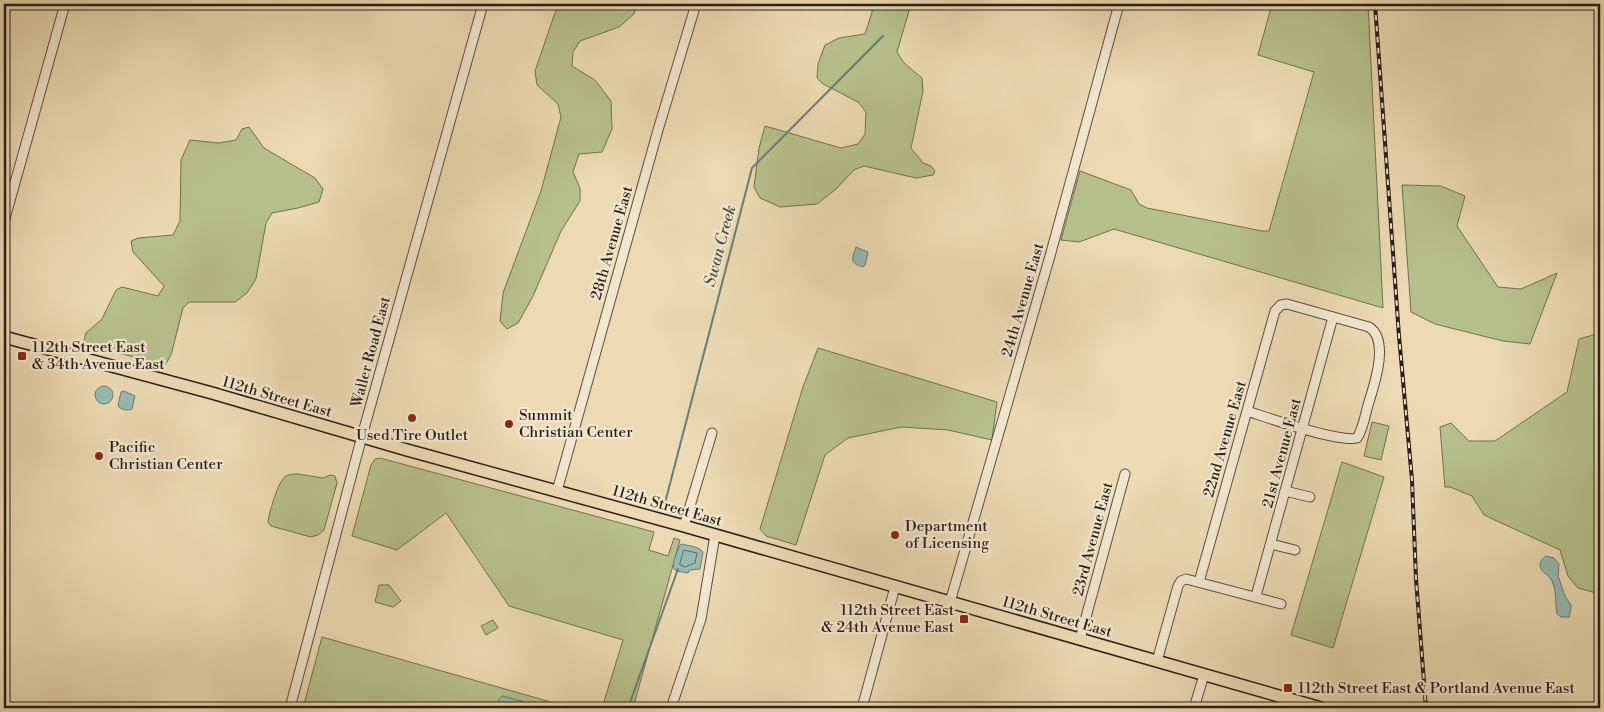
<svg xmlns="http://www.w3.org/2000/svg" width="1604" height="712" font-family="'Libre Bodoni',serif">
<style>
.green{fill:#b7c08d;stroke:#717051}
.water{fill:#98bab1;stroke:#6c7c73}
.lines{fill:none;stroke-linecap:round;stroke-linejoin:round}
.shore{stroke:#626c63;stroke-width:1}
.stream{stroke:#6c7c73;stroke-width:2}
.minor-casing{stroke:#5b4e3d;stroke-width:11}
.major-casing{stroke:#2b1f15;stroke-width:14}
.minor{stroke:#f2e7ce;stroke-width:9}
.major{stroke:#ebdab4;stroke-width:11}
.rail-casing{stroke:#2b1f15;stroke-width:4}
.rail{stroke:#f2e7ce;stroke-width:2;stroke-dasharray:5.5;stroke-linecap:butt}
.poi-dot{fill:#8f2418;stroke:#f2e7ce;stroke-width:2}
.labels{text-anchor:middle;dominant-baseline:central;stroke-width:4.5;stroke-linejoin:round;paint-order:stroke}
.street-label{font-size:15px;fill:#2b1f15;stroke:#f2e7ce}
.poi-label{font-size:15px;fill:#2b1f15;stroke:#f2e7ce;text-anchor:start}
.water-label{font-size:16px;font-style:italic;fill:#4c4e44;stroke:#f2e7ce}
</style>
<rect width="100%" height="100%" fill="#ebdab4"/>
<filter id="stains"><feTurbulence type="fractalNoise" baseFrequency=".004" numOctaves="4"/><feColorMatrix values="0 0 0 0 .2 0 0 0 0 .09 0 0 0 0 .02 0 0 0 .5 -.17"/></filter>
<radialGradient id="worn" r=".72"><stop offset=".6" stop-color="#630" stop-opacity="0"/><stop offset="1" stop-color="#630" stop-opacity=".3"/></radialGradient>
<g class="green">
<path d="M 558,4 L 637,4 L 634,14 L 619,27 L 580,41 L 573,52 L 572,66 L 595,80 L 611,101 L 612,129 L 602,152 L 579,154 L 573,172 L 580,188 L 580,201 L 561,231 L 533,296 L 518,323 L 507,329 L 500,321 L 503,293 L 541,191 L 561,117 L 558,104 L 537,85 L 535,71 Z"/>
<path d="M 872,4 L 911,4 L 897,52 L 904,63 L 922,78 L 923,91 L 911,148 L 923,163 L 931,166 L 935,171 L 933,175 L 916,178 L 864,166 L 854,170 L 835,190 L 817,204 L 780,207 L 760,198 L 754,187 L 759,148 L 765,126 L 841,148 L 858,144 L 865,134 L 866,112 L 858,102 L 823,84 L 817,78 L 818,64 L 825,45 L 839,38 L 865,34 L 872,12 Z"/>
<path d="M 1272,4 L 1368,4 L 1383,308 L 1114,229 L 1079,242 L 1061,240 L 1080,171 L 1131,190 L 1139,204 L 1147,208 L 1262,231 L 1269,231 L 1314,72 L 1258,55 Z"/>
<path d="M 249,127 L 264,148 L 315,178 L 323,189 L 319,202 L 298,208 L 272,213 L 266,223 L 256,279 L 247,293 L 235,302 L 189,302 L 183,308 L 171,355 L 165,365 L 83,344 L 86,333 L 102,319 L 116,290 L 122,287 L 158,296 L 164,286 L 133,252 L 131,241 L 138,238 L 173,235 L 180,221 L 181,160 L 190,140 L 219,143 L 236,140 L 242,129 Z"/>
<path d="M 1402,185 L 1441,186 L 1465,196 L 1457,226 L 1498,287 L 1521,289 L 1557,273 L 1530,344 L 1503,341 L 1435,324 L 1411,312 Z"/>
<path d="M 1600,333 L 1600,594 L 1578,588 L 1568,576 L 1560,550 L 1484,515 L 1472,496 L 1450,487 L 1445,487 L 1440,427 L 1451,423 L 1469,441 L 1495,441 L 1567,392 L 1579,339 Z"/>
<path d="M 818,348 L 997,402 L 992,440 L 948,430 L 901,427 L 848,438 L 825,455 L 796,545 L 766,536 L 760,529 L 803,387 Z"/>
<path d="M 1372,422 L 1389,426 L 1381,460 L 1364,456 Z"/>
<path d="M 380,458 L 654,532 L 649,550 L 668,556 L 674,538 L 680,540 L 633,708 L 602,708 L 623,640 L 509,606 L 446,513 L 397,550 L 352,536 L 371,465 L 375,459 Z"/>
<path d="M 1342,462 L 1384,477 L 1333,648 L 1291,635 Z"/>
<path d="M 298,474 L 323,478 L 330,475 L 335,476 L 337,483 L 324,530 L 318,535 L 311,537 L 271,526 L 268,522 C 269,513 277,486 283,479 C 286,474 292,474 298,474 Z"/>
<path d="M 379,585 L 389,585 L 401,601 L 393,607 L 375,602 Z"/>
<path d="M 493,620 L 498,628 L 486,635 L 481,626 Z"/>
<path d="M 322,637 L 572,708 L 540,708 L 538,706 L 502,696 L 499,699 L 497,708 L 303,708 Z"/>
</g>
<g class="water">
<path d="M 856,247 L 868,252 L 865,265 L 863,267 C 849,263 852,259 856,247 Z"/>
<circle cx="104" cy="395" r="9"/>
<path d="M 124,391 L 135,396 L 132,409 C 128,411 121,410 118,406 L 121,392 Z"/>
<path d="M 682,544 C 689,546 698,546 703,552 L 700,569 L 690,570 L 688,573 C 685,572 678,572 675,570 C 670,566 678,550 680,545 Z"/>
<path d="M 1546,556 L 1554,558 L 1559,564 L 1558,576 L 1565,596 L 1571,605 L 1571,609 L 1569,617 L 1561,617 L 1557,614 C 1555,603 1557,592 1552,581 C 1550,575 1541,573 1540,566 C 1540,561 1542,559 1546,556 Z"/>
<path d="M 502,696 L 538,706 L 540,708 L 497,708 L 499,699 Z"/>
</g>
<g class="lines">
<path class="shore" d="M 684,550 L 697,553 L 695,563 L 685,567 L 680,565 Z"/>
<g class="stream">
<path d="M 667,510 L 665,503 L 752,168 L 883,36"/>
<path d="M 628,708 L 678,569"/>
</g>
<g class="minor-casing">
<g id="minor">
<path d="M 4,222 L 65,4"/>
<path d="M 557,491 L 658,130 L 696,4"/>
<path d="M 1285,491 L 1310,497"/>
<path d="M 684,526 L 712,433"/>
<path d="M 1271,544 L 1295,550"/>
<path d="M 1199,582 L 1275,311 L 1281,305 L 1287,304 L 1369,327 C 1390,340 1374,386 1368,405 C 1365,416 1363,429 1357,438 C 1338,443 1269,418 1247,411"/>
<path d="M 1256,596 L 1333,317"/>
<path d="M 950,602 L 1050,256 L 1119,4"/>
<path d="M 1080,639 L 1125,474"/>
<path d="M 1157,661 L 1178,586 L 1181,581 L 1186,579 L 1281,604"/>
<path d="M 290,708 L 362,436 L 483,4"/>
<path d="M 671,708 L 701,619 L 715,535"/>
<path d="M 862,708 L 895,587"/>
<path d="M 1194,708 L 1204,675"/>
</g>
</g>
<g class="major-casing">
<path id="major" d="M 4,337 L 212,393 L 407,450 L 684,526 L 1321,708"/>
</g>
<use href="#minor" class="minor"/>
<use href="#major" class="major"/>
<g class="rail-casing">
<path id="rail" d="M 1375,4 L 1399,336 L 1412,480 L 1416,579 L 1426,708"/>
</g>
<use href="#rail" class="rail"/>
</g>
<g class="poi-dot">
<rect x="17" y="351" width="10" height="10" rx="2.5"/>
<circle cx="412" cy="418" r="5"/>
<circle cx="509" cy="424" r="5"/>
<circle cx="99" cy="456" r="5"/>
<circle cx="895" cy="535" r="5"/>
<rect x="959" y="614" width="10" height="10" rx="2.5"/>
<rect x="1283" y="683" width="10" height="10" rx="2.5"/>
</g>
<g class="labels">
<g class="street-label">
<text transform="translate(612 243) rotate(-74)">28th Avenue East</text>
<text transform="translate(1023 300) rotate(-74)">24th Avenue East</text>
<text transform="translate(371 352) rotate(-75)">Waller Road East</text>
<text transform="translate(277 397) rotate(16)">112th Street East</text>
<text transform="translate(1225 439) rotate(-74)">22nd Avenue East</text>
<text transform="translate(1282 453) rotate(-75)">21st Avenue East</text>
<text transform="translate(667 506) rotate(16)">112th Street East</text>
<text transform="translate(1093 539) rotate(-75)">23rd Avenue East</text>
<text transform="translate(1057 617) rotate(16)">112th Street East</text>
</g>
<g class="poi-label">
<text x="32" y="347">112th Street East<tspan x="32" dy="17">&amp; 34th Avenue East</tspan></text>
<text x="519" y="415">Summit<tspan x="519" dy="17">Christian Center</tspan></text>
<text x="412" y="435" text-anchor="middle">Used Tire Outlet</text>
<text x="109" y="447">Pacific<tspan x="109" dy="17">Christian Center</tspan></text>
<text x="905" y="526">Department<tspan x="905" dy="17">of Licensing</tspan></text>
<text x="954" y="610" text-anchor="end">112th Street East<tspan x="954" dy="17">&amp; 24th Avenue East</tspan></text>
<text x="1298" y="688">112th Street East &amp; Portland Avenue East</text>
</g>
<g class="water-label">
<text transform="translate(720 246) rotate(-75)">Swan Creek</text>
</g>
</g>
<rect width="1604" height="712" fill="none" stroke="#ebdab4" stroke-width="20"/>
<rect x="5" y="5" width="1594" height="702" fill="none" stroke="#2b1f15" stroke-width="2.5"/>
<rect x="10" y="10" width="1584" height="692" fill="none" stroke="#2b1f15"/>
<rect width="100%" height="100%" filter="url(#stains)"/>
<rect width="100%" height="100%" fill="url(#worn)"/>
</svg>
